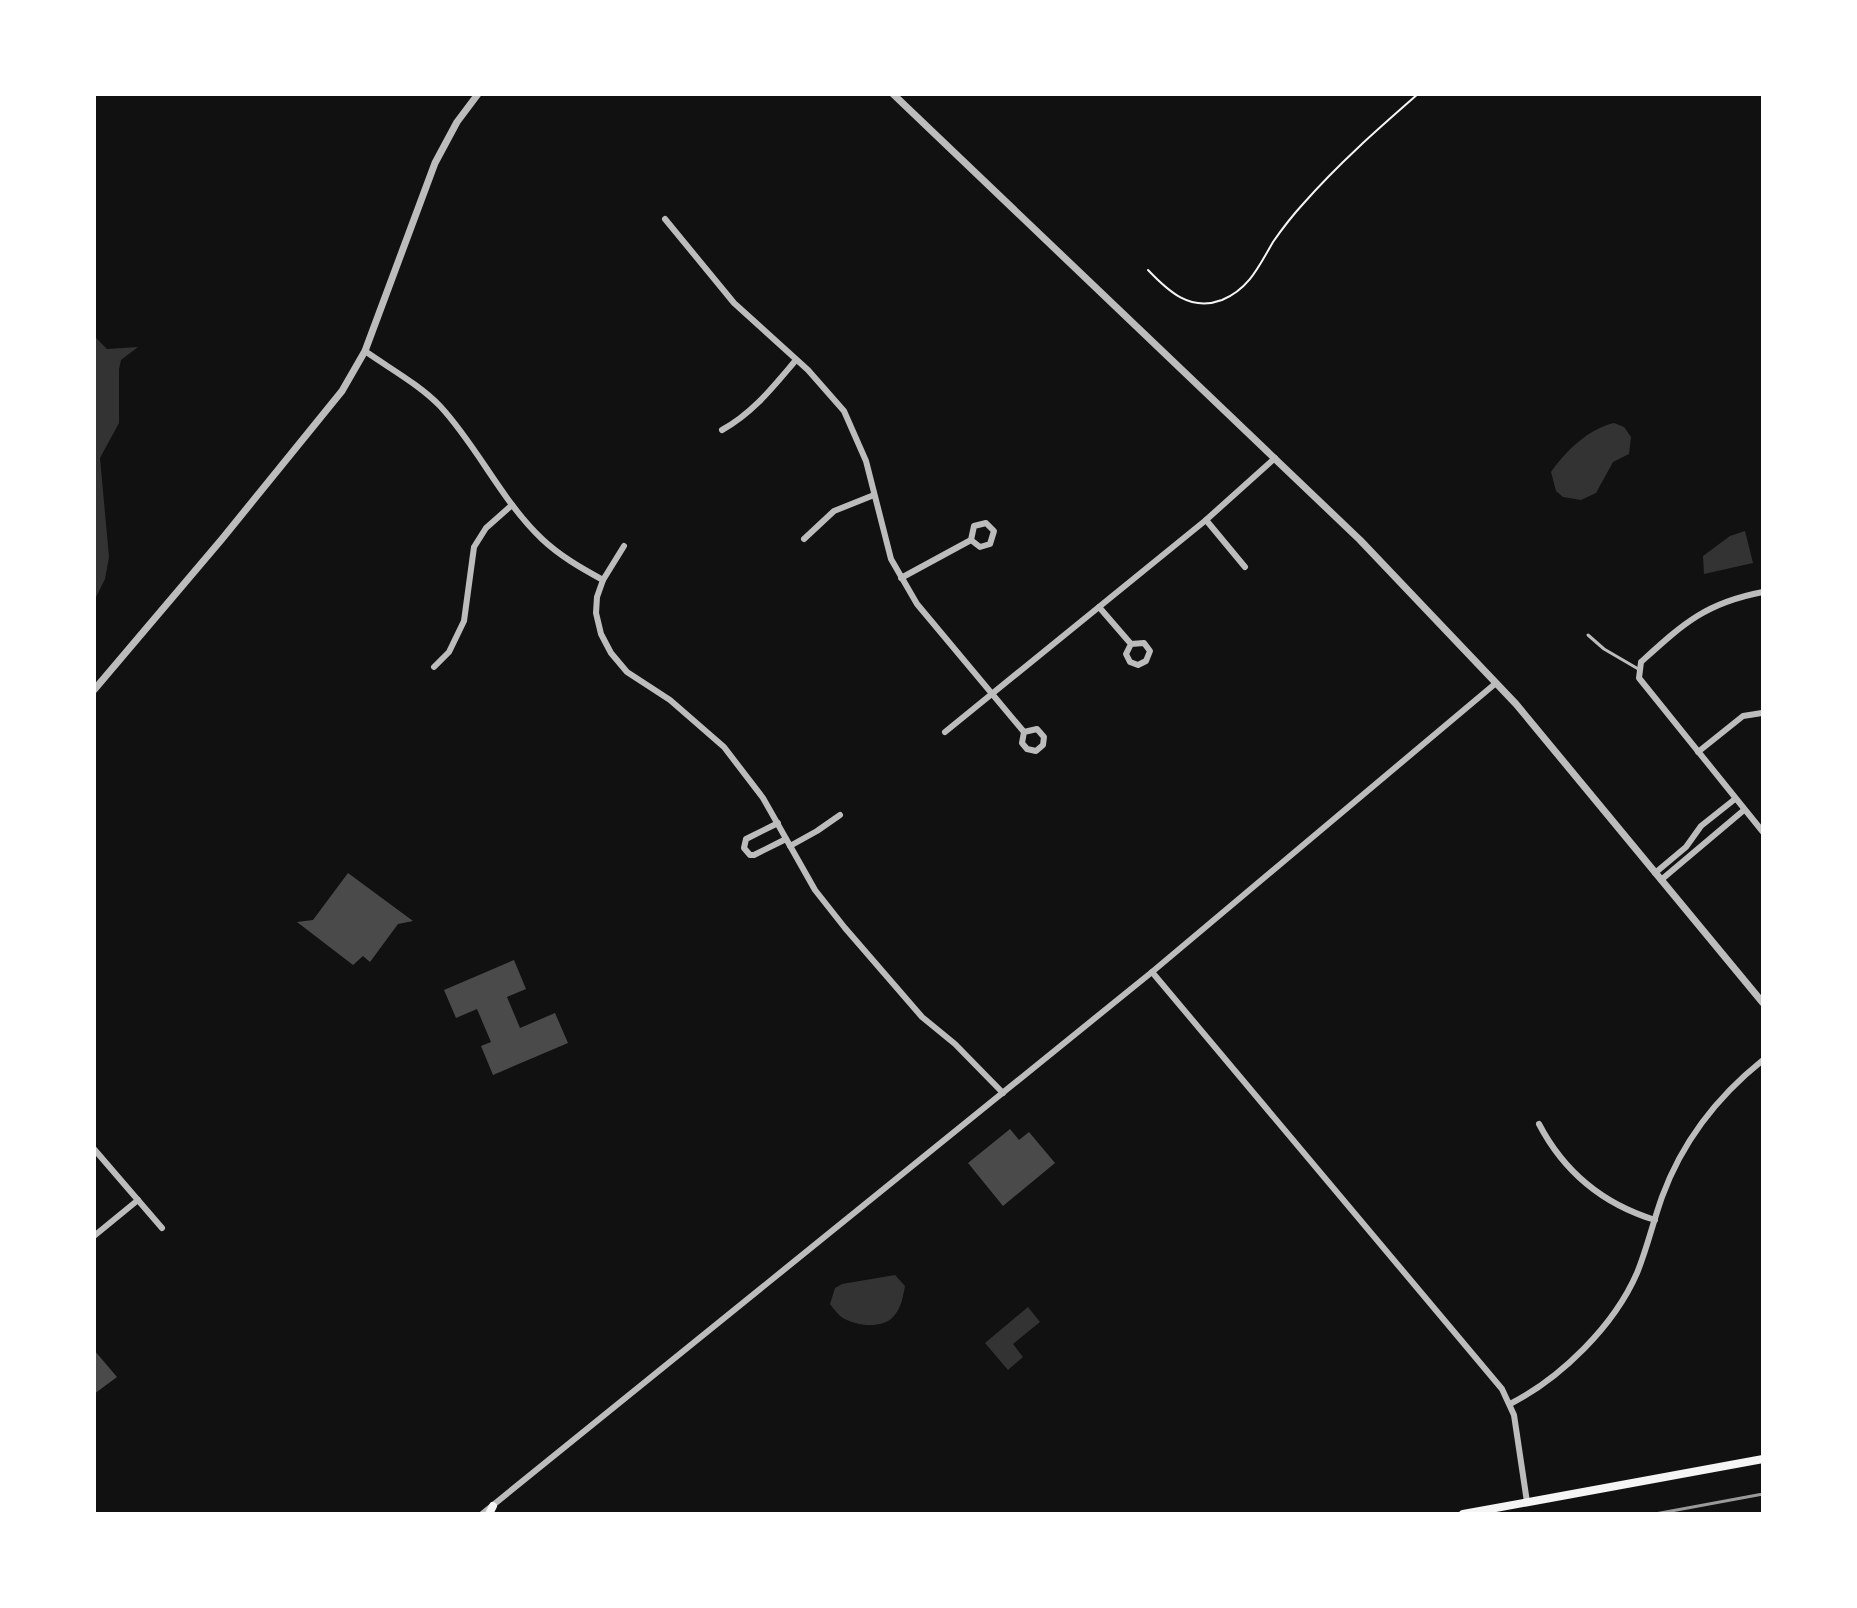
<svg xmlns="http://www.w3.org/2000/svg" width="1857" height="1608" font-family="Lora,serif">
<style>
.water{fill:#333}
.building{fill:#4a4a4a}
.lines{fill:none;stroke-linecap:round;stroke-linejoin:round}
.path{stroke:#f5f5f5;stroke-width:2}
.service{stroke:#bcbcbc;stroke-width:3}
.minor{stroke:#bcbcbc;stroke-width:6}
.tertiary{stroke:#bcbcbc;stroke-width:7}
.secondary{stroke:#f5f5f5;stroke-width:8}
.rail{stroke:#9a9a9a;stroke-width:3}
</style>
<rect width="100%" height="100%" fill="#111"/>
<g class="water">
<path d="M 94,331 L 96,338 L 107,349 L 138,347 L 121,360 L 119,369 L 119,423 L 100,458 L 109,557 L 105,579 L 94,601 Z"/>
<path d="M 1614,423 L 1624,427 L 1631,437 L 1629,454 L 1613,462 L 1596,493 L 1581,500 L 1563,497 L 1556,491 L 1551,472 C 1566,451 1588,429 1614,423 Z"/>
<path d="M 1745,531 L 1753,563 L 1704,574 L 1703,556 L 1730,536 Z"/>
<path d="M 895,1275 L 905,1286 C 903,1297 901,1309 893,1317 C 882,1329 856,1326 843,1318 C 838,1315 834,1309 830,1304 L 835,1288 L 842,1284 Z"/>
<path d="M 1028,1307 L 1040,1322 L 1013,1344 L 1023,1357 L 1008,1370 L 985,1343 Z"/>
</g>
<g class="building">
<path d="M 348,873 L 413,921 L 398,924 L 370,962 L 363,956 L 353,965 L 297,922 L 313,920 Z"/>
<path d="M 514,960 L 526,989 L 507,997 L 520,1028 L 555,1013 L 568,1043 L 493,1075 L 481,1046 L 491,1042 L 477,1009 L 456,1018 L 444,990 Z"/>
<path d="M 1010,1129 L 1019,1140 L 1029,1132 L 1055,1163 L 1003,1206 L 968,1163 Z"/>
<path d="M 94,1350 L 117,1377 L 94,1394 Z"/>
</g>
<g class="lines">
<path class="path" d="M 1148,270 C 1168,291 1190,312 1222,300 C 1249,289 1259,266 1273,242 C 1282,229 1292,216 1303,204 C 1339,163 1378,129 1418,94"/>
<path class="service" d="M 1588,635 L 1604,649 L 1640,670"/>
<g class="minor">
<path d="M 665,219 L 734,303 L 808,370 L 844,411 L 866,461 L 891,559 L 917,604 L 1024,732 L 1022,743 L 1027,749 L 1036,751 L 1043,745 L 1044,737 L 1037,729 L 1024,732"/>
<path d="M 365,351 C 389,368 420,385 440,406 C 478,447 501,500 542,539 C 560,556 581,568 603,580"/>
<path d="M 722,430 C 753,413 773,387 796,360"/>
<path d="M 1206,520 L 1245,567"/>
<path d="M 804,539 L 834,511 L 874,495"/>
<path d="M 624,546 L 603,580 L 597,597 L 596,613 L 601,634 L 611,653 L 627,672 L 670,700 L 724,747 L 763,798 L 815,890 L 845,928 L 922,1017 L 955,1044 L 1003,1093"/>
<path d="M 901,578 L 971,540 L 980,547 L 990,544 L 994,531 L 986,523 L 974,526 L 971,540"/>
<path d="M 1763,592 C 1705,603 1683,624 1641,662 L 1639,678 L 1763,832"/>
<path d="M 1099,607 L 1131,644 L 1126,654 L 1130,662 L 1138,665 L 1146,661 L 1150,651 L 1144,643 L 1131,644"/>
<path d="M 434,667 L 449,652 L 464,621 L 474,547 L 486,528 L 512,505"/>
<path d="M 945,732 L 1206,520 L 1275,458"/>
<path d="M 1698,752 L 1743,716 L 1762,713"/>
<path d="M 778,823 L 746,839 L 744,848 L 750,855 L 754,855 L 786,839"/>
<path d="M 790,846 L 817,831 L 840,815"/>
<path d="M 1655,873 L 1686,847 L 1701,826 L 1735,799"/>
<path d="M 1661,880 L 1744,810"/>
<path d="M 1152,972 L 1502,1389 L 1514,1415 L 1527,1502"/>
<path d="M 1539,1124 C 1564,1172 1603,1204 1655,1220"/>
<path d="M 94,1149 L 162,1228"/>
<path d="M 94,1236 L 138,1200"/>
<path d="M 1510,1404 C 1561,1378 1614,1326 1637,1273 C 1647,1249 1653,1222 1662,1197 C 1682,1142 1718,1096 1763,1060"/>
<path d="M 482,1514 L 1152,972 L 1496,683"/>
</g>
<g class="tertiary">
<path d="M 893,94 L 1360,540 L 1516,704 L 1763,1003"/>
<path d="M 94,690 L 222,539 L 342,391 L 365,351 L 435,163 L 457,122 L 478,94"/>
</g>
<g class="secondary">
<path d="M 489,1514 L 493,1506"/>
<path d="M 1463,1514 L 1763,1459"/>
</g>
<path class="rail" d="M 1655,1514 L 1763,1494"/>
</g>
<rect width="1857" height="1608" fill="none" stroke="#ffffff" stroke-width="192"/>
</svg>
